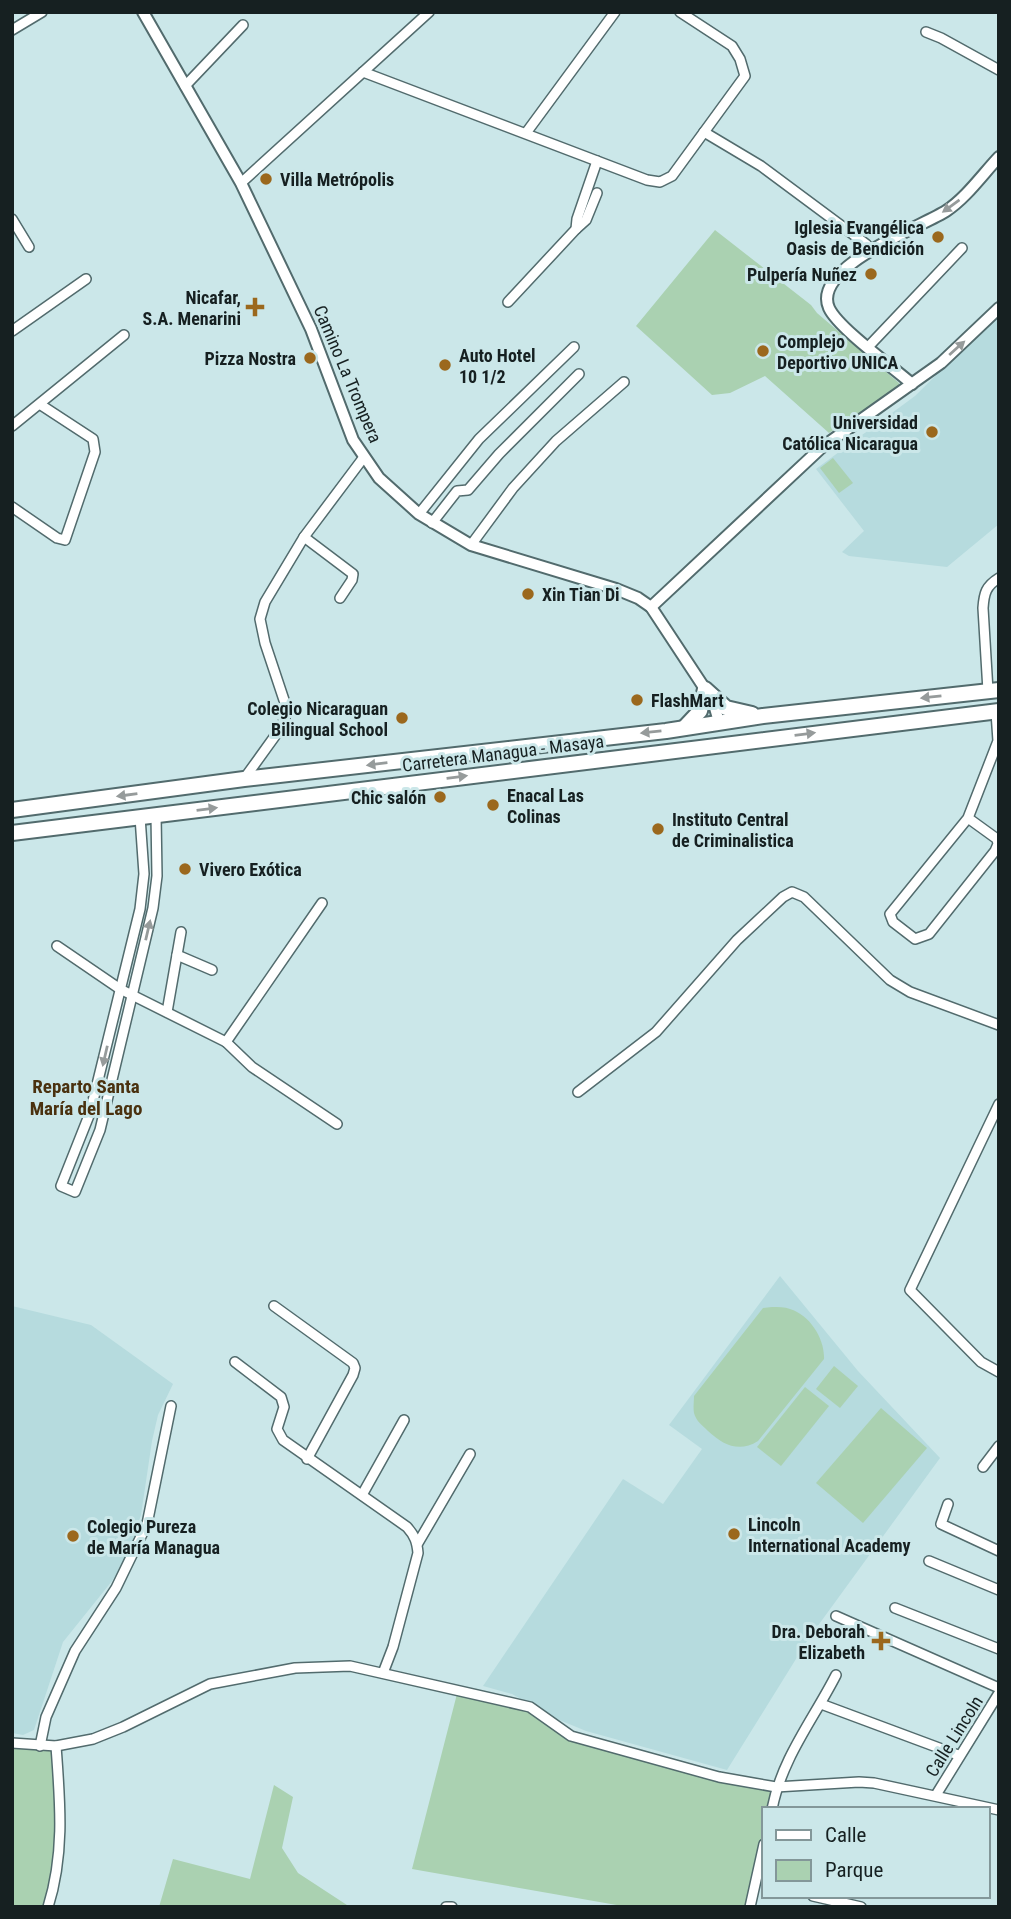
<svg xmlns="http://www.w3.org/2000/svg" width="1011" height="1919" font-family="'Roboto Condensed',sans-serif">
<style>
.built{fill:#b6dbde}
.green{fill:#aad1b1}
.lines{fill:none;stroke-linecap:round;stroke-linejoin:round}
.minor-casing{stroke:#526b6d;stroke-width:12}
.tertiary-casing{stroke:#526b6d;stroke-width:14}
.trunk-casing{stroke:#526b6d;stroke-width:18}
.minor{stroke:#fff;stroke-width:9}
.tertiary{stroke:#fff;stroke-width:10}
.trunk{stroke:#fff;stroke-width:14}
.oneway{fill:#969b9b}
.poi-dot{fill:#9b681d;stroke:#cbe7e9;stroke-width:2.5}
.labels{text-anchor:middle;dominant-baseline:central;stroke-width:6;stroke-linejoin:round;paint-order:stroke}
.poi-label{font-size:18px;font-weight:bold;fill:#162021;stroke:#cbe7e9;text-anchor:start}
.street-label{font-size:18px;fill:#162021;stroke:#cbe7e9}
.neighbourhood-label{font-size:19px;font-weight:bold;fill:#4a310f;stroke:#cbe7e9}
</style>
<rect width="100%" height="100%" fill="#cbe7e9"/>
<g class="built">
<path d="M 999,313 L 999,524 L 947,567 L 849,556 L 842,552 L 864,531 L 816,469 L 915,396 Z"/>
<path d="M 780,1276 L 858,1371 L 940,1458 L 809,1638 L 727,1770 L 586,1731 L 557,1719 L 512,1694 L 483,1686 L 623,1479 L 663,1504 L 702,1449 L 669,1425 Z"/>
<path d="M 12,1306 L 91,1325 L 173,1384 L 158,1415 L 152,1441 L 141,1515 L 127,1557 L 112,1581 L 63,1642 L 34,1730 L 23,1735 L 12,1733 Z"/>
</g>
<g class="green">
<path d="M 715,230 L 811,305 L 817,313 L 899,383 L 899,387 L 829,433 L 765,376 L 730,393 L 712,395 L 636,326 Z"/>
<path d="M 833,458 L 853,483 L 839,493 L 820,468 Z"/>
<path d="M 772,1307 C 778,1307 785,1307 790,1309 C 810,1315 825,1339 824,1359 L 758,1441 C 739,1453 723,1445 708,1431 C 702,1425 696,1421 694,1413 C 693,1408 694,1401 694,1396 L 763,1308 Z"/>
<path d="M 834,1366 L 858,1386 L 840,1408 L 816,1389 Z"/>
<path d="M 805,1387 L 829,1406 L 781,1466 L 757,1447 Z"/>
<path d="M 881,1408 L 927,1448 L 863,1523 L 816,1483 Z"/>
<path d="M 458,1690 L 530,1707 L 571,1736 L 776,1787 L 772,1809 L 764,1809 L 764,1844 L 750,1907 L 628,1907 L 412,1869 Z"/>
<path d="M 12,1743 L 56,1746 L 62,1821 L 48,1907 L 12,1907 Z"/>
<path d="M 274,1785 L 293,1797 L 282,1848 L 298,1873 L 350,1907 L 159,1907 L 173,1859 L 250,1879 Z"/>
</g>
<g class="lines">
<g class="minor-casing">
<g id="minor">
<path d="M 12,30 L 42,12"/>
<path d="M 926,32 L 941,38 L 999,70"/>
<path d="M 363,72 L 647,180 L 660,182 L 672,176 L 745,76 L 740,59 L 732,46 L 680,12"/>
<path d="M 185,86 L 243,25"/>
<path d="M 704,132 L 761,166 L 866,244 L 871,250"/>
<path d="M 526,133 L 615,12"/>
<path d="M 241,183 L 429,12"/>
<path d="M 12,219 L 29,247"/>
<path d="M 576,229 L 586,220 L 597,193"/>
<path d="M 508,302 L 576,229 L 577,219 L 597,161"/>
<path d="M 12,331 L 86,279"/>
<path d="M 868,347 L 962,248"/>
<path d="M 12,426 L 124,335"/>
<path d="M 12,507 L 57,538 L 65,540 L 95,452 L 93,439 L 41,405"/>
<path d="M 419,514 L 479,439 L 574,347"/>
<path d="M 432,523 L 457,491 L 468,490 L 499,454 L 579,374"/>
<path d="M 304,537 L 353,574 L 352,580 L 340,598"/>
<path d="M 471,545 L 513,488 L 556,441 L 624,382"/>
<path d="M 988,691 L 983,608 C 984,593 986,586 999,578"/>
<path d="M 244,779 L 280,729 L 285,718 L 286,706 L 265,643 L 260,619 L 265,602 L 304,537 L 364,457"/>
<path d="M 140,817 L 144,874 L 140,909 L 90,1113 L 61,1186 L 75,1192 L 100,1130 L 153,908 L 157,876 L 156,815"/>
<path d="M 968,818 L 997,839 L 998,844 L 995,851 L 929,934 L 915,939 L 893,922 L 890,914 L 968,818 L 998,741 L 996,712"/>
<path d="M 57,946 L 120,989 L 226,1042 L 252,1067 L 337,1124"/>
<path d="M 177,955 L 212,970"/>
<path d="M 167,1012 L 181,932"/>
<path d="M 226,1042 L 322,903"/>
<path d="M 578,1092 L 656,1032 L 737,940 L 783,897 L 792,892 L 804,897 L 890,980 L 910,992 L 999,1025"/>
<path d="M 999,1104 L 910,1290 L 981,1362 L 999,1372"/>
<path d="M 274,1306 L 353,1363 L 355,1368 L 353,1375 L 307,1459"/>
<path d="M 235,1362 L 281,1397 L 284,1407 L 277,1429 L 283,1440 L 407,1527 C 415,1536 417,1542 418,1553 L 393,1647 L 383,1673"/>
<path d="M 983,1467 L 999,1446"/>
<path d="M 362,1495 L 404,1420"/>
<path d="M 948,1504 L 941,1524 L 999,1551"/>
<path d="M 418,1543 L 470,1454"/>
<path d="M 929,1561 L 999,1590"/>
<path d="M 895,1608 L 999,1649"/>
<path d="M 836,1616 L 999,1688"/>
<path d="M 821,1704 L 958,1755"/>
<path d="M 12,1743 L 56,1746 L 93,1739 L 123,1727 L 210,1684 L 295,1668 L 350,1666 L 530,1707 L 571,1736 L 719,1777 L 776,1787 L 859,1782 L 874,1783 L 999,1810"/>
<path d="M 40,1746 L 46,1717 L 75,1651 L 116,1588 L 147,1524 L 171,1406"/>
<path d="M 936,1795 L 999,1693"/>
<path d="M 772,1809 C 782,1758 813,1720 836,1675"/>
<path d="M 813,1896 L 861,1907"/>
<path d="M 48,1907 C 65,1853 60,1801 56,1746"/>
<path d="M 446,1907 L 452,1907"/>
<path d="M 750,1907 L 764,1844"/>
</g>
</g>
<g class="tertiary-casing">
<g id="tertiary">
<path d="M 143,12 L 241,183 L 311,329 L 353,440 L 379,478 L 419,514 L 471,545 L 616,589 L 638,598 L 651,607 L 705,689 L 715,708 L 719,722"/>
<path d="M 912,384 C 894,368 838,328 829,308 C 811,267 921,227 946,211 C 966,198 982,175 999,157"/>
<path d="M 651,607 L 821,448 L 941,363 L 999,308"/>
</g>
</g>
<g class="trunk-casing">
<g id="trunk">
<path d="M 684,728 L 700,711 L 705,689 L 726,708 L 752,714"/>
<path d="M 12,810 L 244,779 L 666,731 L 763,716 L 999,690"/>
<path d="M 12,833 L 999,711"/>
</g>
</g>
<use href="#minor" class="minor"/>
<use href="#tertiary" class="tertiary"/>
<use href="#trunk" class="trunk"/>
</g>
<defs><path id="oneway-solid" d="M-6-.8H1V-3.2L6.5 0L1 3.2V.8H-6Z" transform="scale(1.75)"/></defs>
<g class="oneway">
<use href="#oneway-solid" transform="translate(951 206) rotate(144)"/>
<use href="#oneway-solid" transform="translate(957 348) rotate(-42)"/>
<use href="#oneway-solid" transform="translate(931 697) rotate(174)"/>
<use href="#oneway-solid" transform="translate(651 732) rotate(174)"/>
<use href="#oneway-solid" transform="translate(805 734) rotate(-7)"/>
<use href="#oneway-solid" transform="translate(377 764) rotate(173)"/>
<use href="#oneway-solid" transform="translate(457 777) rotate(-7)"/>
<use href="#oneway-solid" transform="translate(127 795) rotate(172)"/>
<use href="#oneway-solid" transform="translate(207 809) rotate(-7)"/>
<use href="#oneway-solid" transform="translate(148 930) rotate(-77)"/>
<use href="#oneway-solid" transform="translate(105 1056) rotate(103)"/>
</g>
<g class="poi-dot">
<circle cx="266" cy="179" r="7"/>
<circle cx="938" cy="237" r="7"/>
<circle cx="871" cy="274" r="7"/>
<path d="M251.5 296.5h7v7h7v7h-7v7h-7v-7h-7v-7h7z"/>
<circle cx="763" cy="351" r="7"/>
<circle cx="310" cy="358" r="7"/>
<circle cx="445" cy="365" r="7"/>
<circle cx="932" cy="432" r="7"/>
<circle cx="528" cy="594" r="7"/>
<circle cx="637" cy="700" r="7"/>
<circle cx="402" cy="718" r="7"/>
<circle cx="440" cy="797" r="7"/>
<circle cx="493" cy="805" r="7"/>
<circle cx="658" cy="829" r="7"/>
<circle cx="185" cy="869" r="7"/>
<circle cx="734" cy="1534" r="7"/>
<circle cx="73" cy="1536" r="7"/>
<path d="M877.5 1630.5h7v7h7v7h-7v7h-7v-7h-7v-7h7z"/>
</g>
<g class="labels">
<g class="poi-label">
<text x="280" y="179">Villa Metrópolis</text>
<text x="924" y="227" text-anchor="end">Iglesia Evangélica<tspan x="924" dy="21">Oasis de Bendición</tspan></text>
<text x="857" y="274" text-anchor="end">Pulpería Nuñez</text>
<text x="241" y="297" text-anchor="end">Nicafar,<tspan x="241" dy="21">S.A. Menarini</tspan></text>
<text x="777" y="341">Complejo<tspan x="777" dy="21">Deportivo UNICA</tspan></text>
<text x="459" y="355">Auto Hotel<tspan x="459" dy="21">10 1/2</tspan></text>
<text x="296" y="358" text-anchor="end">Pizza Nostra</text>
<text x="918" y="422" text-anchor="end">Universidad<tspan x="918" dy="21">Católica Nicaragua</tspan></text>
<text x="542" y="594">Xin Tian Di</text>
<text x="651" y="700">FlashMart</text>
<text x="388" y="708" text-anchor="end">Colegio Nicaraguan<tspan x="388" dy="21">Bilingual School</tspan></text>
<text x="507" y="795">Enacal Las<tspan x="507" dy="21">Colinas</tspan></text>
<text x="426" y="797" text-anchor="end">Chic salón</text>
<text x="672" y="819">Instituto Central<tspan x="672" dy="21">de Criminalistica</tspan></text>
<text x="199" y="869">Vivero Exótica</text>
<text x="748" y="1524">Lincoln<tspan x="748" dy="21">International Academy</tspan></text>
<text x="87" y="1526">Colegio Pureza<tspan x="87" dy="21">de María Managua</tspan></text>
<text x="865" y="1631" text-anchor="end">Dra. Deborah<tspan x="865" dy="21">Elizabeth</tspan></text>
</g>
<g class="street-label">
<text transform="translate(348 374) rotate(67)">Camino La Trompera</text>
<text transform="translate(503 753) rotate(-7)">Carretera Managua - Masaya</text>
<text transform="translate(954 1736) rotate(-58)">Calle Lincoln</text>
</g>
<g class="neighbourhood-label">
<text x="86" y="1086">Reparto Santa<tspan x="86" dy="22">María del Lago</tspan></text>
</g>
</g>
<rect width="1011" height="1919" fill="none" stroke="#162021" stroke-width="28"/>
<rect x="762" y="1807" width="228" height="91" fill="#cbe7e9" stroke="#839799" stroke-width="2"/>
<rect x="776" y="1830" width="35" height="10" fill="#ffffff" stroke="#839799" stroke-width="2"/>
<text x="825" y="1842" font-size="21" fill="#162021">Calle</text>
<rect x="776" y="1860" width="35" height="21" fill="#aad1b1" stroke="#839799" stroke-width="2"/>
<text x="825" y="1877" font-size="21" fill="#162021">Parque</text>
</svg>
